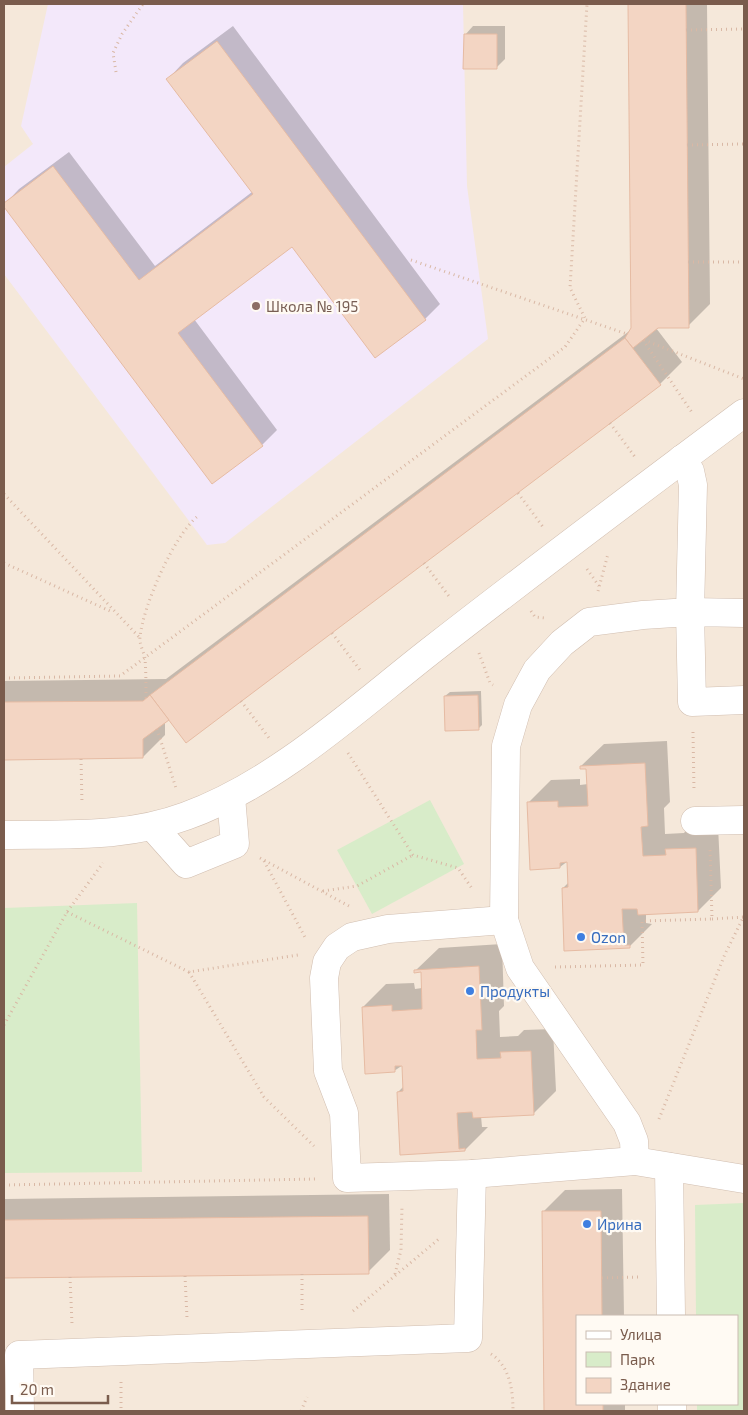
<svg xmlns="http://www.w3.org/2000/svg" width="748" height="1415" font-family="'Exo 2',sans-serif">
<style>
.residential{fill:#f5e8da}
.education{fill:#f3e8fa}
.green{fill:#d8ecc9}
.shadow{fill:#0003}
.building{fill:#f3d5c3;stroke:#e6bba3}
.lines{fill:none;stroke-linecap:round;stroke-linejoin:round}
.minor-casing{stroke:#d1beb0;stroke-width:29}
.path{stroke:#d9b8a5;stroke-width:3;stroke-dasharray:1 4;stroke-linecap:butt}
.minor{stroke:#fff;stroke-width:28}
.education-dot{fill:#8d6e63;stroke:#fffaf3;stroke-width:2}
.shop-dot{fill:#3f7fe0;stroke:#fffaf3;stroke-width:2}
.labels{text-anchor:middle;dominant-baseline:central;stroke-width:4.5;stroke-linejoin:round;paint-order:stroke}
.education-label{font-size:15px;fill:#785e54;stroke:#fffaf3;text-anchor:start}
.shop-label{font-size:15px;fill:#366cbe;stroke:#fffaf3;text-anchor:start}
</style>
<rect width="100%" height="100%" fill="#fdf6ec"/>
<path class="residential" d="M 4,4 L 744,4 L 744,1219 L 715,1316 L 577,1316 L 577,1404 L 716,1404 L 716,1411 L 4,1411 Z"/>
<path class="education" d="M 48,4 L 463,4 L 467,186 L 488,339 L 225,543 L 207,545 L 4,274 L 4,167 L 33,144 L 21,126 Z"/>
<g class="green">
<path d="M 430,800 L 464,864 L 372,914 L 337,850 Z"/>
<path d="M 137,903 L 142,1172 L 4,1173 L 4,908 Z"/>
<path d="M 744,1203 L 744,1411 L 697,1411 L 697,1404 L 737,1404 L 737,1316 L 696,1316 L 695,1205 Z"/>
</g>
<g class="shadow">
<path d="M 629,4 L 707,4 L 710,304 L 688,326 L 656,328 L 682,362 L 660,384 L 169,718 L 165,722 L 165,735 L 143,757 L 4,759 L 4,681 L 166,679 L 632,329 Z"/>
<path d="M 233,26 L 440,304 L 425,319 L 292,246 L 194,319 L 277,430 L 262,445 L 212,482 L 4,205 L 19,189 L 69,152 L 155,266 L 252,192 L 168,79 L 183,63 Z"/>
<path d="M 473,26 L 505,26 L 505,59 L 496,68 L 465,35 Z"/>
<path d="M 481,691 L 482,725 L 478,729 L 445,696 L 450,692 Z"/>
<path d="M 667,741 L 670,802 L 664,808 L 665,834 L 684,833 L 689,827 L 718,826 L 721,888 L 698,911 L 646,913 L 646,923 L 652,924 L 629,947 L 565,950 L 563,888 L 569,882 L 568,861 L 560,867 L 528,803 L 551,780 L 580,779 L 580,785 L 588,784 L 587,767 L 581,766 L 604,744 Z"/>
<path d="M 502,944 L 504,1006 L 499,1011 L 500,1037 L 518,1036 L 524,1030 L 553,1029 L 556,1091 L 533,1114 L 481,1116 L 482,1127 L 488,1127 L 465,1150 L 401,1153 L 398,1092 L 404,1086 L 403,1065 L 394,1071 L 363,1007 L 386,984 L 414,983 L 415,989 L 422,988 L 422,971 L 416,970 L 439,948 Z"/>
<path d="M 622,1189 L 624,1316 L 577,1316 L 577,1404 L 625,1404 L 625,1411 L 546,1411 L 543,1212 L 565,1190 Z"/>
<path d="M 389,1194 L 390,1250 L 368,1272 L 4,1276 L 4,1199 Z"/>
</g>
<g class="building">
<path d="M 628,4 L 686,4 L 689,328 L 658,328 L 633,348 L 625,338 L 631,328 Z"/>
<path d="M 464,34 L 497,34 L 497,69 L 463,69 Z"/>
<path d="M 217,41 L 426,320 L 375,358 L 292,247 L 178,333 L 263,446 L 212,484 L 4,207 L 4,203 L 53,166 L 139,280 L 253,194 L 166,79 Z"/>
<path d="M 625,338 L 661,385 L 186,743 L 150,695 Z"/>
<path d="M 150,695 L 169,720 L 143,739 L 143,758 L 4,760 L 4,702 L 143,701 Z"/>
<path d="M 478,695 L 479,730 L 445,731 L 444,696 Z"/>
<path d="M 645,763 L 648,826 L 641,827 L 643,856 L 666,855 L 665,849 L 696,848 L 698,912 L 638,915 L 637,909 L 622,909 L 624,945 L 630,945 L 630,948 L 564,951 L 562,888 L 568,887 L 567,862 L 560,863 L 560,868 L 530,870 L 527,802 L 558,801 L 558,807 L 588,806 L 586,769 L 580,769 L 580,766 Z"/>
<path d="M 479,966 L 482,1030 L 476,1030 L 477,1059 L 501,1058 L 500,1052 L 531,1051 L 534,1115 L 473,1118 L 472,1112 L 457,1113 L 459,1149 L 465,1148 L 465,1151 L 400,1155 L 397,1092 L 403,1091 L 402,1066 L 395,1066 L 395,1072 L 365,1074 L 362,1007 L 392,1005 L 392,1011 L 422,1009 L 421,972 L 414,973 L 414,970 Z"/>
<path d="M 542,1211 L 601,1211 L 602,1316 L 577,1316 L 577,1404 L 603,1404 L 603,1411 L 544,1411 Z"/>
<path d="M 368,1216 L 369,1274 L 4,1278 L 4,1220 Z"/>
</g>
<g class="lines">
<g class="minor-casing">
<g id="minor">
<path d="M 744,613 L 690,612 L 692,702 L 744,700"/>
<path d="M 695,821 L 744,820"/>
<path d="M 153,827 L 186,864 L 235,844 L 231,797"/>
<path d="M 4,835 C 66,834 127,838 186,816 C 275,784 355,710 429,652 C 533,571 638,492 744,413"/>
<path d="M 504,920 L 388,929 L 352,937 L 337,947 L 327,962 L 324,978 L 328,1071 L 344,1113 L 347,1178 L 472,1174 L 635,1161 L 744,1179"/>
<path d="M 635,1161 L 634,1141 L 627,1123 L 520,968 L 504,920 L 506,746 L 518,705 L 537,670 L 562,643 L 589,622 L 643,615 L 690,612 L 693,485 L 690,471 L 682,459"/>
<path d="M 669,1167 L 671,1316"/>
<path d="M 672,1404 L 672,1411"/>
<path d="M 20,1411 L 19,1355 L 468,1338 L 472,1174"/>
</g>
</g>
<g class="path">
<path d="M 686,30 L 744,29"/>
<path d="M 116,72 L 113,53 L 122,34 L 143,4"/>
<path d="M 687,145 L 744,144"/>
<path d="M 411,260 L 627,334"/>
<path d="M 688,262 L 744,262"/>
<path d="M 643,340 L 693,414"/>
<path d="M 644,340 L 744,379"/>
<path d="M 610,423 L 635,457"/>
<path d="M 518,493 L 543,527"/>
<path d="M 4,494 L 140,638"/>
<path d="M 4,563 L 110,611"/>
<path d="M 424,563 L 451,599"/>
<path d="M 587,569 L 599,586"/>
<path d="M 598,591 L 608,554"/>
<path d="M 531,611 L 535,617 L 545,618"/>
<path d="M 332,633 L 360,670"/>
<path d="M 479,653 L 490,683 L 493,685"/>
<path d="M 4,678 L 120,676 L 565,347 L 585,318 L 570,288 L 587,4"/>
<path d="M 146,698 C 146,685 146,672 145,659 C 144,652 139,644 140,637 C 143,606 174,535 198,516"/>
<path d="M 241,701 L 269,738"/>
<path d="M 157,729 L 176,788"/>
<path d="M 693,732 L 694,791"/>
<path d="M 348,753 L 413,855 L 458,868 L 473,890"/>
<path d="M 81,759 L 82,804"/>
<path d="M 260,858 L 349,906"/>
<path d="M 264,861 L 306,939"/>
<path d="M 323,891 L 357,886 L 413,855"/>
<path d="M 67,912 L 189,972 L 298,955"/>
<path d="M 712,919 L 744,917"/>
<path d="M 555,967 L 643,965 L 642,921 L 712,919 L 710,849"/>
<path d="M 189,972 L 264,1097 L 314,1146"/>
<path d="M 4,1025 L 67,912 L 103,863"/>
<path d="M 659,1119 L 725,954 L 744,916"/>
<path d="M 4,1185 L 316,1179"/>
<path d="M 302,1274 L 302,1314"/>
<path d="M 395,1274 L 401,1250 L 402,1206"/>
<path d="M 185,1276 L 187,1318"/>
<path d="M 70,1277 L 72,1324"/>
<path d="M 602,1278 L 641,1277"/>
<path d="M 353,1311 L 440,1238"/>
<path d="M 491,1354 C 510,1366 513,1391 513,1411"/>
<path d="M 121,1382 L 121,1411"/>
<path d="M 301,1411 L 307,1397"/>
</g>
<use href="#minor" class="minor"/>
</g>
<circle class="education-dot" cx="256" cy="306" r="5"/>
<g class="shop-dot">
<circle cx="581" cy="937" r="5"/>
<circle cx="470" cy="991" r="5"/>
<circle cx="587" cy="1224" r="5"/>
</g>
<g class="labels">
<g class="education-label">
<text x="266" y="306">Школа № 195</text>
</g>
<g class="shop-label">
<text x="591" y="937">Ozon</text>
<text x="480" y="991">Продукты</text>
<text x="597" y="1224">Ирина</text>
</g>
</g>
<rect width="748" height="1415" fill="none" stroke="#7a5c4d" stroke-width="10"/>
<rect x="576" y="1315" width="162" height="90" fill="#fffaf3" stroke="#cabbb1"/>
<rect x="586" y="1331" width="25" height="8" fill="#ffffff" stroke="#cabbb1"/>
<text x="620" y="1340" font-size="15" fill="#7a5c4d">Улица</text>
<rect x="586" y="1352" width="25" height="15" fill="#d8ecc9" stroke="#cabbb1"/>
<text x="620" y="1365" font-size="15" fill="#7a5c4d">Парк</text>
<rect x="586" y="1378" width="25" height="15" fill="#f3d5c3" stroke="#cabbb1"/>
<text x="620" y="1390" font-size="15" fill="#7a5c4d">Здание</text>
<path d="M12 1395v8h96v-8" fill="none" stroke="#7a5c4d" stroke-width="2.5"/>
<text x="20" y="1395" font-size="15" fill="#7a5c4d" stroke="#fffaf3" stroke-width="4" paint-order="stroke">20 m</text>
</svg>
